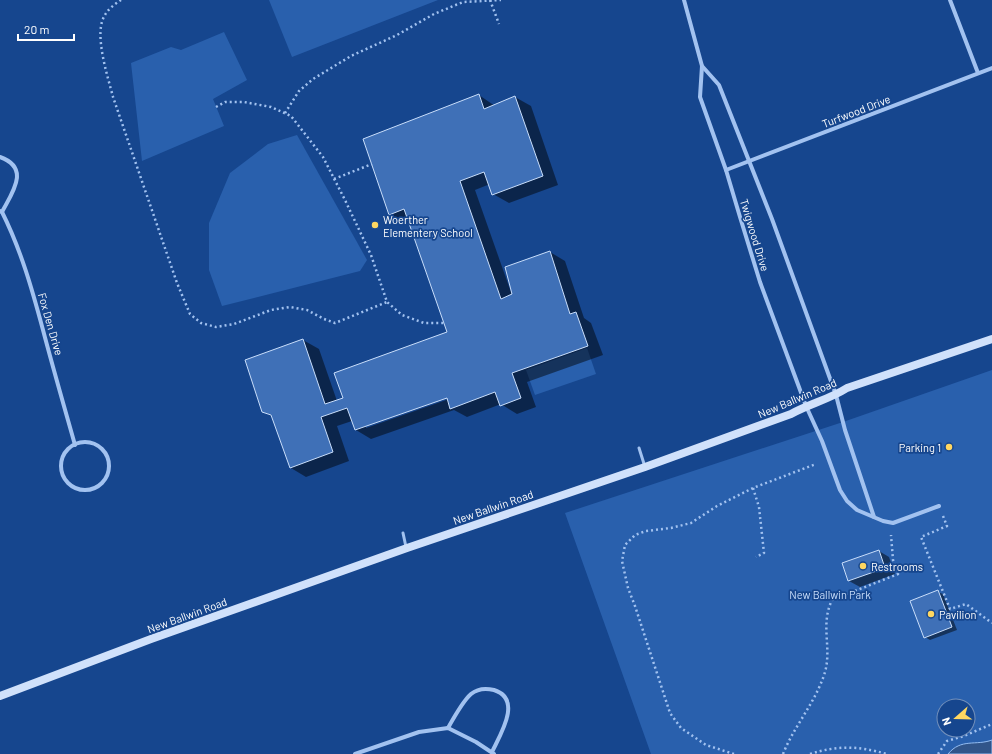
<svg xmlns="http://www.w3.org/2000/svg" width="992" height="754" font-family="Barlow,sans-serif">
<style>
.green{fill:#2960ad;fill-rule:evenodd}
.water{fill:#31558a;stroke:#94bdf2}
.shadow{fill:#0007;fill-rule:evenodd}
.building{fill:#3f70b7;stroke:#c9defb}
.lines{fill:none;stroke-linecap:round;stroke-linejoin:round}
.path{stroke:#a2c2f0;stroke-width:2.5;stroke-dasharray:2 3;stroke-linecap:butt}
.service{stroke:#a2c2f0;stroke-width:3}
.minor{stroke:#a2c2f0;stroke-width:4}
.secondary{stroke:#d0e1fb;stroke-width:8}
.poi-dot{fill:#ffd761;stroke:#16468e;stroke-width:1.5}
.labels{text-anchor:middle;dominant-baseline:central;stroke-width:3.5;stroke-linejoin:round;paint-order:stroke}
.street-label{font-size:11px;fill:#fff;stroke:#16468e}
.poi-label{font-size:11px;fill:#fff;stroke:#16468e;text-anchor:start}
.park-label{font-size:11px;fill:#c9defb;stroke:#16468e}
</style>
<rect width="100%" height="100%" fill="#16468e"/>
<g class="green">
<path d="M 269,0 L 438,0 L 292,57 Z"/>
<path d="M 224,32 L 247,80 L 213,99 L 224,126 L 142,161 L 131,63 L 171,47 L 181,50 Z"/>
<path d="M 297,135 L 367,260 L 360,271 L 222,306 L 209,270 L 209,223 L 230,173 L 268,144 Z"/>
<path d="M 587,348 L 596,374 L 535,395 L 526,370 Z"/>
<path d="M 992,370 L 992,754 L 651,754 L 565,513 L 843,422 ZM 944,706 L 968,706 L 968,730 L 944,730 Z"/>
</g>
<path class="water" d="M 992,740 L 992,754 L 948,754 C 961,738 976,746 992,740 Z"/>
<g class="shadow">
<path d="M 479,95 L 495,106 L 515,97 L 531,106 L 558,185 L 509,203 L 493,194 L 490,184 L 475,190 L 513,298 L 550,252 L 565,261 L 584,318 L 591,323 L 603,355 L 527,382 L 536,407 L 517,414 L 501,404 L 467,417 L 454,410 L 371,439 L 356,430 L 352,421 L 337,426 L 349,461 L 306,477 L 291,468 L 273,417 L 263,411 L 247,361 L 303,340 L 319,349 L 337,401 L 345,398 L 448,332 L 409,222 L 405,223 L 389,214 ZM 451,396 L 452,398 L 366,428 L 366,426 Z"/>
<path d="M 879,551 L 889,557 L 895,574 L 860,587 L 849,581 L 843,564 Z"/>
<path d="M 938,592 L 943,594 L 957,630 L 930,640 L 925,637 Z"/>
</g>
<g class="building">
<path d="M 479,94 L 484,109 L 515,96 L 543,176 L 492,195 L 484,172 L 460,181 L 501,299 L 512,294 L 505,267 L 550,251 L 570,314 L 576,312 L 588,346 L 512,373 L 521,398 L 500,406 L 495,392 L 450,409 L 447,398 L 355,430 L 347,408 L 321,417 L 333,452 L 290,468 L 271,415 L 262,412 L 245,360 L 303,339 L 325,404 L 343,398 L 334,373 L 447,332 L 404,209 L 389,215 L 363,139 Z"/>
<path d="M 879,550 L 885,568 L 848,581 L 842,563 Z"/>
<path d="M 938,590 L 952,627 L 924,638 L 910,601 Z"/>
</g>
<g class="lines">
<g class="path">
<path d="M 121,0 C 115,4 108,9 105,15 C 93,33 108,77 113,97 L 177,283 L 190,314 L 201,323 L 216,327 L 234,324 L 271,310 L 290,307 L 307,310 L 324,319 L 335,323 L 387,302"/>
<path d="M 490,0 L 499,24"/>
<path d="M 216,107 L 225,102 L 244,102 L 271,107 L 291,116 L 323,157 L 345,200 L 371,255 L 387,302 L 402,315 L 424,323 L 444,323"/>
<path d="M 285,113 L 299,91 L 313,79 L 351,56 L 397,35 L 434,14 L 463,2 L 501,0"/>
<path d="M 334,179 L 372,164"/>
<path d="M 753,488 L 759,507 L 764,553 L 756,557"/>
<path d="M 943,516 L 947,526 L 921,537 L 950,609 L 966,604 L 992,623"/>
<path d="M 734,754 L 706,745 L 681,728 L 670,713 L 635,606 L 628,588 L 622,561 L 625,545 L 635,535 L 646,531 L 671,528 L 691,523 L 717,506 L 753,488 L 816,464"/>
<path d="M 783,754 C 794,726 816,702 825,672 C 832,647 820,625 832,600 L 898,574 L 893,560 L 891,535"/>
<path d="M 810,754 C 839,745 858,746 887,754"/>
<path d="M 938,754 L 947,741 L 964,736 L 992,724"/>
</g>
<g class="service">
<path d="M 639,448 L 645,467"/>
<path d="M 403,533 L 406,547"/>
</g>
<g class="minor">
<path d="M 684,0 L 702,66 L 700,97 L 726,170 L 740,217 L 760,282 L 806,406 L 822,441 L 840,490 L 847,501 L 857,510 L 883,521 L 893,523 L 939,506"/>
<path d="M 950,0 L 978,73"/>
<path d="M 702,66 L 719,85 L 772,219 L 836,395 L 845,430 L 874,517"/>
<path d="M 0,157 C 31,168 12,193 2,212"/>
<path d="M 726,170 L 992,68"/>
<path d="M 0,211 L 2,212 C 21,250 32,289 43,330 C 53,368 64,406 75,445"/>
<circle cx="85" cy="466" r="24"/>
<path d="M 448,728 C 453,719 464,700 471,694 C 477,689 486,688 494,690 C 523,699 500,735 492,752"/>
<path d="M 355,754 L 419,732 L 448,728 L 476,742 L 494,754"/>
</g>
<path class="secondary" d="M 0,696 L 151,639 L 407,548 L 645,467 L 791,414 C 809,404 830,399 847,388 L 992,339"/>
</g>
<g class="poi-dot">
<circle cx="375" cy="225" r="4"/>
<circle cx="949" cy="447" r="4"/>
<circle cx="863" cy="566" r="4"/>
<circle cx="931" cy="614" r="4"/>
</g>
<g class="labels">
<g class="street-label">
<text transform="translate(856 111) rotate(-21)">Turfwood Drive</text>
<text transform="translate(755 235) rotate(73)">Twigwood Drive</text>
<text transform="translate(51 324) rotate(74)">Fox Den Drive</text>
<text transform="translate(797 398) rotate(-23)">New Ballwin Road</text>
<text transform="translate(493 507) rotate(-19)">New Ballwin Road</text>
<text transform="translate(187 615) rotate(-20)">New Ballwin Road</text>
</g>
<g class="poi-label">
<text x="383" y="219">Woerther<tspan x="383" dy="13">Elementery School</tspan></text>
<text x="941" y="447" text-anchor="end">Parking 1</text>
<text x="871" y="566">Restrooms</text>
<text x="939" y="614">Pavilion</text>
</g>
<g class="park-label">
<text x="830" y="594">New Ballwin Park</text>
</g>
</g>
<g transform="translate(956 718) rotate(250)"><circle r="19" fill="#16468e" stroke="#7390bb"/>
<path d="M0-3L7 15L0 10L-7 15Z" fill="#ffd761"/>
<text y="-6" font-size="11" font-weight="bold" text-anchor="middle" fill="#ffffff">N</text>
</g>
<path d="M18 34v6h56v-6" fill="none" stroke="#ffffff" stroke-width="2"/>
<text x="24" y="34" font-size="12" fill="#ffffff" stroke="#16468e" stroke-width="3" paint-order="stroke">20 m</text>
</svg>
